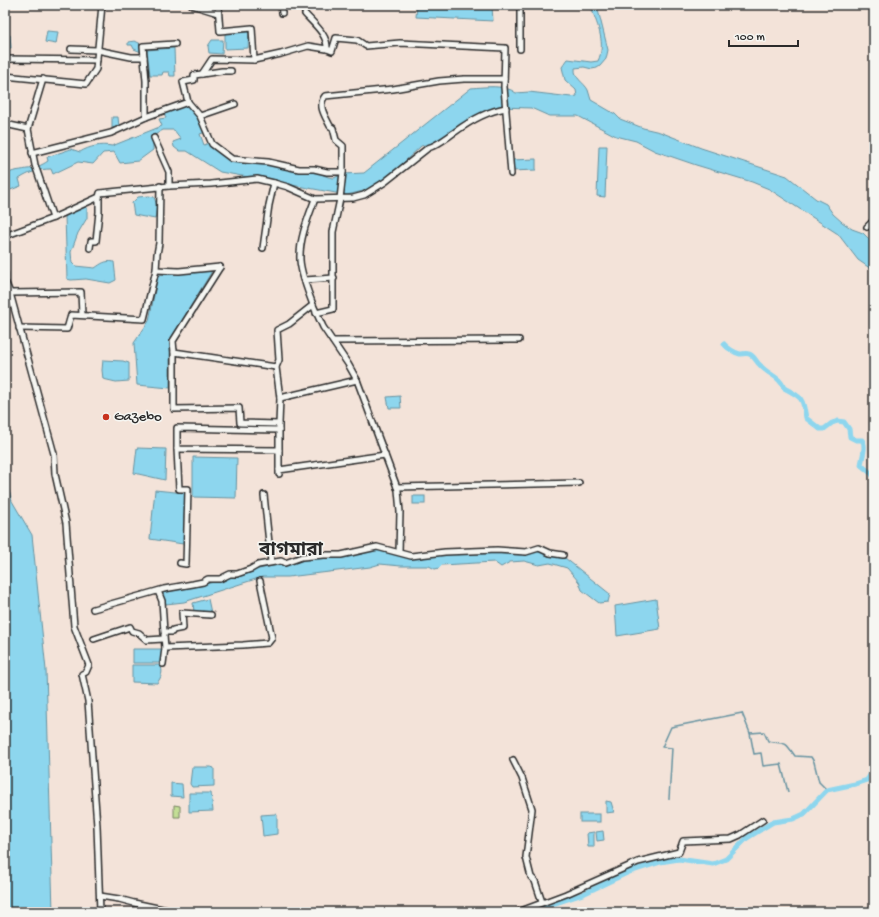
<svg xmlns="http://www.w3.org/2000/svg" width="879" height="917" font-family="'Gochi Hand','Noto Sans Bengali',sans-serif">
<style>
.green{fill:#c3de95;stroke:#778460}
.water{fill:#8dd6ee;stroke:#6692a0}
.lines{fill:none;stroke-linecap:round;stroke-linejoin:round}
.stream{stroke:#6692a0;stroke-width:1.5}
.canal{stroke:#8dd6ee;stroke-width:5}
.minor-casing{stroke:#2b2b2b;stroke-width:8}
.minor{stroke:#f6f6f2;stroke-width:5}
.poi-dot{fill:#c8321e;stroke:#f6f6f2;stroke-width:1.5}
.labels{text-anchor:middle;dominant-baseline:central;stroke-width:3;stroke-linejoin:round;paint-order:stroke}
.poi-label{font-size:15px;fill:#2b2b2b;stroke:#f6f6f2;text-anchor:start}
.district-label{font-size:19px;font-weight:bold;fill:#2b2b2b;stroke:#f6f6f2}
</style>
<rect width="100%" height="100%" fill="#f3e3d9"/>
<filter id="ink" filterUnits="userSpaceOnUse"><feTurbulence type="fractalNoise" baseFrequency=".025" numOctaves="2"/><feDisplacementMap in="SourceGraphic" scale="8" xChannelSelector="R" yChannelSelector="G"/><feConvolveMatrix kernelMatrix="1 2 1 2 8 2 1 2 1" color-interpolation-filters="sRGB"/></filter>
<g filter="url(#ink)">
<path class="green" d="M 174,805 L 180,806 L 180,817 L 174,817 Z"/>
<g class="water">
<path d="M 417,5 L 492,6 L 493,21 L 416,17 Z"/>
<path d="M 592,10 L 598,10 L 608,50 L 606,59 L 600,66 L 597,68 L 592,69 L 584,67 L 575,68 C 574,79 584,82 588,90 C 589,93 590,97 591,100 L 615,114 L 620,119 L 643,128 L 660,132 L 701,148 L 787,176 L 816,199 L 826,204 L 833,214 L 842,222 L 852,229 L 863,233 L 871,241 L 874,245 L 874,271 L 858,260 L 838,234 L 769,189 L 752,182 L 696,165 L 655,151 L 636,141 L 616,136 L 578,116 L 549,116 L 531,108 L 499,107 L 480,113 L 436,142 L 421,146 L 385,180 L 367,190 L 347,195 L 220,172 L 187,151 L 179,151 L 174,147 L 173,142 L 181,139 L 174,130 L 163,130 L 153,136 L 153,150 L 138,161 L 120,163 L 114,152 L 103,153 L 93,164 L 78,162 L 53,174 L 51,169 C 39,169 30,172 19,179 L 21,186 L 5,192 L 5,175 C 14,170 17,171 27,169 C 34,169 42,165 48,161 L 47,157 L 71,149 L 80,152 C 90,146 101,144 112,146 L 162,126 L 159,119 L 166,118 L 164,113 L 188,105 L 198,117 L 206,132 L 200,134 L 204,145 L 209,143 L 217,152 L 234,162 L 266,164 L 283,169 L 309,171 L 315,171 L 328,177 L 334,178 L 343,174 L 364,173 L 471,88 C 484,87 505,84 516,93 L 529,92 L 571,97 L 577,96 L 576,90 L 565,80 L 562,67 L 568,59 L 591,62 L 598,61 C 606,44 598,26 592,10 Z"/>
<path d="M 249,30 L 248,48 L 225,49 L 225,34 L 227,32 Z"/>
<path d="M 47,31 L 58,32 L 56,44 L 45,42 Z"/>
<path d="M 10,35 L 11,48 L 5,48 L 5,36 Z"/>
<path d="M 212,40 L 223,40 L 222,54 L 209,53 L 208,46 Z"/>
<path d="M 135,41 L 141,44 L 141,52 L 134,49 L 132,45 L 128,45 L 128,42 Z"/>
<path d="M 174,48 L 175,76 L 170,76 L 169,72 L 163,72 L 162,75 L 150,75 L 147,50 Z"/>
<path d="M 112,117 L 118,117 L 119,127 L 112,128 Z"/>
<path d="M 599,146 L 607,146 L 605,197 L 597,196 Z"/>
<path d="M 536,159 L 536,170 L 512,171 L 511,160 Z"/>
<path d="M 149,196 L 154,197 L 157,206 L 155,219 L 134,215 L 132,203 L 138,197 Z"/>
<path d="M 86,206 L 87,208 L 87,218 L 78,233 L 71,252 L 72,263 L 75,266 L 95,268 C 101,264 105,260 114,262 L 116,280 L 110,283 L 86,279 L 71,280 L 67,279 L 65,216 Z"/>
<path d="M 212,271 L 170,340 L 170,388 L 137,385 L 134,343 L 149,321 L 158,275 Z"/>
<path d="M 103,360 L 123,361 L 129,363 L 129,381 L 116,382 L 103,379 L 102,370 Z"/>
<path d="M 400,396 L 401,408 L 389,408 L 387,397 Z"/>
<path d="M 137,448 L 166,449 L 165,480 L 134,473 Z"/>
<path d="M 193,457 L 237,458 L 236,498 L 193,497 Z"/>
<path d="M 5,477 L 12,501 L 32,535 L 46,670 L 53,912 L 5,912 Z"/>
<path d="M 155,490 L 185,493 L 183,544 L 150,539 Z"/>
<rect x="413" y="496" width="12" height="8"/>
<path d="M 382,549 L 395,554 L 415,557 L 460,554 L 524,553 L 539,550 L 552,556 L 565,558 L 610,594 L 608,602 L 599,603 L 582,590 L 579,582 L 567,568 L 550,563 L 539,565 L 524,561 L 510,562 L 501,567 L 494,562 L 442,565 L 439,568 L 435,569 L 429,566 L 401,566 L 380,564 L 370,567 L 288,577 L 262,577 L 184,602 L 166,604 L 162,593 L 210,583 L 254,570 L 296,561 L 325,557 L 353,556 L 369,550 Z"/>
<path d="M 208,599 L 211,613 L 194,612 L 193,603 Z"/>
<path d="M 656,599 L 660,629 L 617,636 L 615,606 Z"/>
<path d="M 133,649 L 164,649 L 162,663 L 133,663 Z"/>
<path d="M 132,665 L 160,665 C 164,671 161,678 157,683 L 132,682 Z"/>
<path d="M 192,767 L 211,767 L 214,768 L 214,786 L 192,787 L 190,784 Z"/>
<path d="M 171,783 L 182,784 L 183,797 L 171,796 Z"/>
<path d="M 189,793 L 211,793 L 213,811 L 189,812 Z"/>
<path d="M 606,801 L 611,802 L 614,812 L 606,813 Z"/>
<path d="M 275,814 L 277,815 L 277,834 L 263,836 L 261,815 Z"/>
<rect x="580" y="814" width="20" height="8"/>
<path d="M 603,831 L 604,840 L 597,841 L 596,832 Z"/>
<path d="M 594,832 L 594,847 L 588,847 L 587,833 Z"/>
</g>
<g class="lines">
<g class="stream">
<path d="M 788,792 L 781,764 L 763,766 L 761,753 L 754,754 L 750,733 L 764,732 L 768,741 C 787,745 783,739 795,756 L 811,757 L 814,762 L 819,782 L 827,790"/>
<path d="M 669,799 L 672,748 L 662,747 L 671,727 L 742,713 L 750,733"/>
</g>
<g class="canal">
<path d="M 724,344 C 727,348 735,353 740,354 C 743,354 746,353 749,354 C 754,355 756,362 760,365 C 768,375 780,376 784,388 C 802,397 803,398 806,418 L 820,429 L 824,429 L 832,423 L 838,421 L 844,422 L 849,429 L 850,437 L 856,440 L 862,440 C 867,446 862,457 861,465 L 872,474 L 874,477"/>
<path d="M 537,912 L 550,905 L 583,894 L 629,872 L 660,862 L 679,859 L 713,864 L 726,859 L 747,838 L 773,822 L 793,819 L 804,814 L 827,790 L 855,784 L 867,780 L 874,769"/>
</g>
<g class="minor-casing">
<g id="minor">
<path d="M 192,5 L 218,13"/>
<path d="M 281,5 L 282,13"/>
<path d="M 520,5 L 520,49"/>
<path d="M 71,49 L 97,50 L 131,57 L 144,57"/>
<path d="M 327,49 L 332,51 L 336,38 L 357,40 L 366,46 L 400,43 L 505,48 L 504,87 L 511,174"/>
<path d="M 5,59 L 97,60"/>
<path d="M 254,60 L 281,54 L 308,46 L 327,49 C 328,35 314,24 305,14"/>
<path d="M 202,74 L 222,71 L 231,71"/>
<path d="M 5,76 L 86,84 L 96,69 L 102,5"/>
<path d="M 188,102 L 183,82 L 194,80 L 194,75 L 202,74 L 212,59 L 254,60 L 252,28 L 220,31 L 218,5"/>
<path d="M 200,116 L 235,104"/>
<path d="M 146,117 L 146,81 L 143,46 L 175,44"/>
<path d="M 5,124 L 28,129 L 35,165 L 53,218 L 5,236"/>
<path d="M 28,129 L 43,79"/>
<path d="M 32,153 L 111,133 L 146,117 L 188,102 L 200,116 L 212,144 L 232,159 L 268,162 L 299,169 L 314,169 L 327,172 L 343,172"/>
<path d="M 274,183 L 288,187 L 315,199 L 353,198 L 364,195 L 385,182 L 428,148 C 438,145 446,138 455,132 C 470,121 487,111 506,108"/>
<path d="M 169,186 L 211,184 L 257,179 L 274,183 L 269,205 L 263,248"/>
<path d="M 53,218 L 99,197 L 100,193 L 169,186 L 169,172 L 154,138"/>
<path d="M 867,227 L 874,220"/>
<path d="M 90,248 L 91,241 L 96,241 L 99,212 L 99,197"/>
<path d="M 156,270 L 179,271 L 220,267"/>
<path d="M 5,274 L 5,281 L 10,293 L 54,454 L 55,474 L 66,523 L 74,626 L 89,665 L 86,672 L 82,674 L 88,701 L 97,826 L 100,912"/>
<path d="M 305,280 L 334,278"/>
<path d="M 10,293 L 81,292 L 82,315"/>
<path d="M 313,305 C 308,291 301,275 300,260 C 299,239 308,218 315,199"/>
<path d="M 316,313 L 333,309 L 333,232 L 340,199 L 343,172 L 343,146 L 336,140 L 333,128 L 330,126 C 326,117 317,106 325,96 L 393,89 L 439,81 L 464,79 L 504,79"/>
<path d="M 19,328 L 67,329 L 71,315 L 144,319 L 156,270 L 157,254 L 159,243 L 160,186"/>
<path d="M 333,341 L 519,340"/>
<path d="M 174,352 L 173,341 L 220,267"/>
<path d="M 276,367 L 174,352 L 174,409 L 239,408 L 240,423 L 279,424"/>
<path d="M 280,398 L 357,380 L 398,490 L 400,512 L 399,552"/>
<path d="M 279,430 L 177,428 L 177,449 L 279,450"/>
<path d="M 177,449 L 179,489 L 188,489 L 186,564 L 180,563"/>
<path d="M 279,470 L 385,455"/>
<path d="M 279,474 L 279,424 L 280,398 L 276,367 L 279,360 L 277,330 L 289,324 L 313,305 L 323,327 L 348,364 L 357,380"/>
<path d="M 397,487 L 579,483"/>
<path d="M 264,495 L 271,562"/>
<path d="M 158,591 L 162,601 L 164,632 L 172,632 L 173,630 L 183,628 L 182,613 L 211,615"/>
<path d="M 93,609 L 164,589 L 193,584 L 203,582 L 208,579 L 220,579 L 230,574 L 237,574 L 251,569 L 258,565 L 281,561 L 285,563 L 302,557 L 324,555 L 341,555 L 377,547 L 411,556 L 445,552 L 497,550 L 526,552 L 539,548 L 550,553 L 563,555"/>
<path d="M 94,639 L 130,627 L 132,631 L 139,633 L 147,640 L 163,639"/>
<path d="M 165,648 L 243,645 L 268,643 L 272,638 L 260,581"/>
<path d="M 163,664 L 165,648 L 164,635"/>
<path d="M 513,760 L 522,778 L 532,809 L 526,857 L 531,877 L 535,881 L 542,902"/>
<path d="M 100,896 L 119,899 L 134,903 L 167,910 L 171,912"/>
<path d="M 518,912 L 566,894 L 638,862 L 679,852 L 683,841 L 731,839 L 740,835 L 763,820"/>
</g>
</g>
<use href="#minor" class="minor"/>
</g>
</g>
<circle class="poi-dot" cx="106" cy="417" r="4"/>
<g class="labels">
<g class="poi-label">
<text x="114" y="417">Gazebo</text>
</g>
<g class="district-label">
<text x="291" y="551">বাগমারা</text>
</g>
</g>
<rect width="879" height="917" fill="none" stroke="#f6f6f2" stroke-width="20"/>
<rect x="10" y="10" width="859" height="897" fill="none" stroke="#2b2b2b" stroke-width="1.5" filter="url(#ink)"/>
<path d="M729 40v6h69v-6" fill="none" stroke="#2b2b2b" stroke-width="2"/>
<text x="735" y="40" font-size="12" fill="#2b2b2b" stroke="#f6f6f2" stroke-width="3" paint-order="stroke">100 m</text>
</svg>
